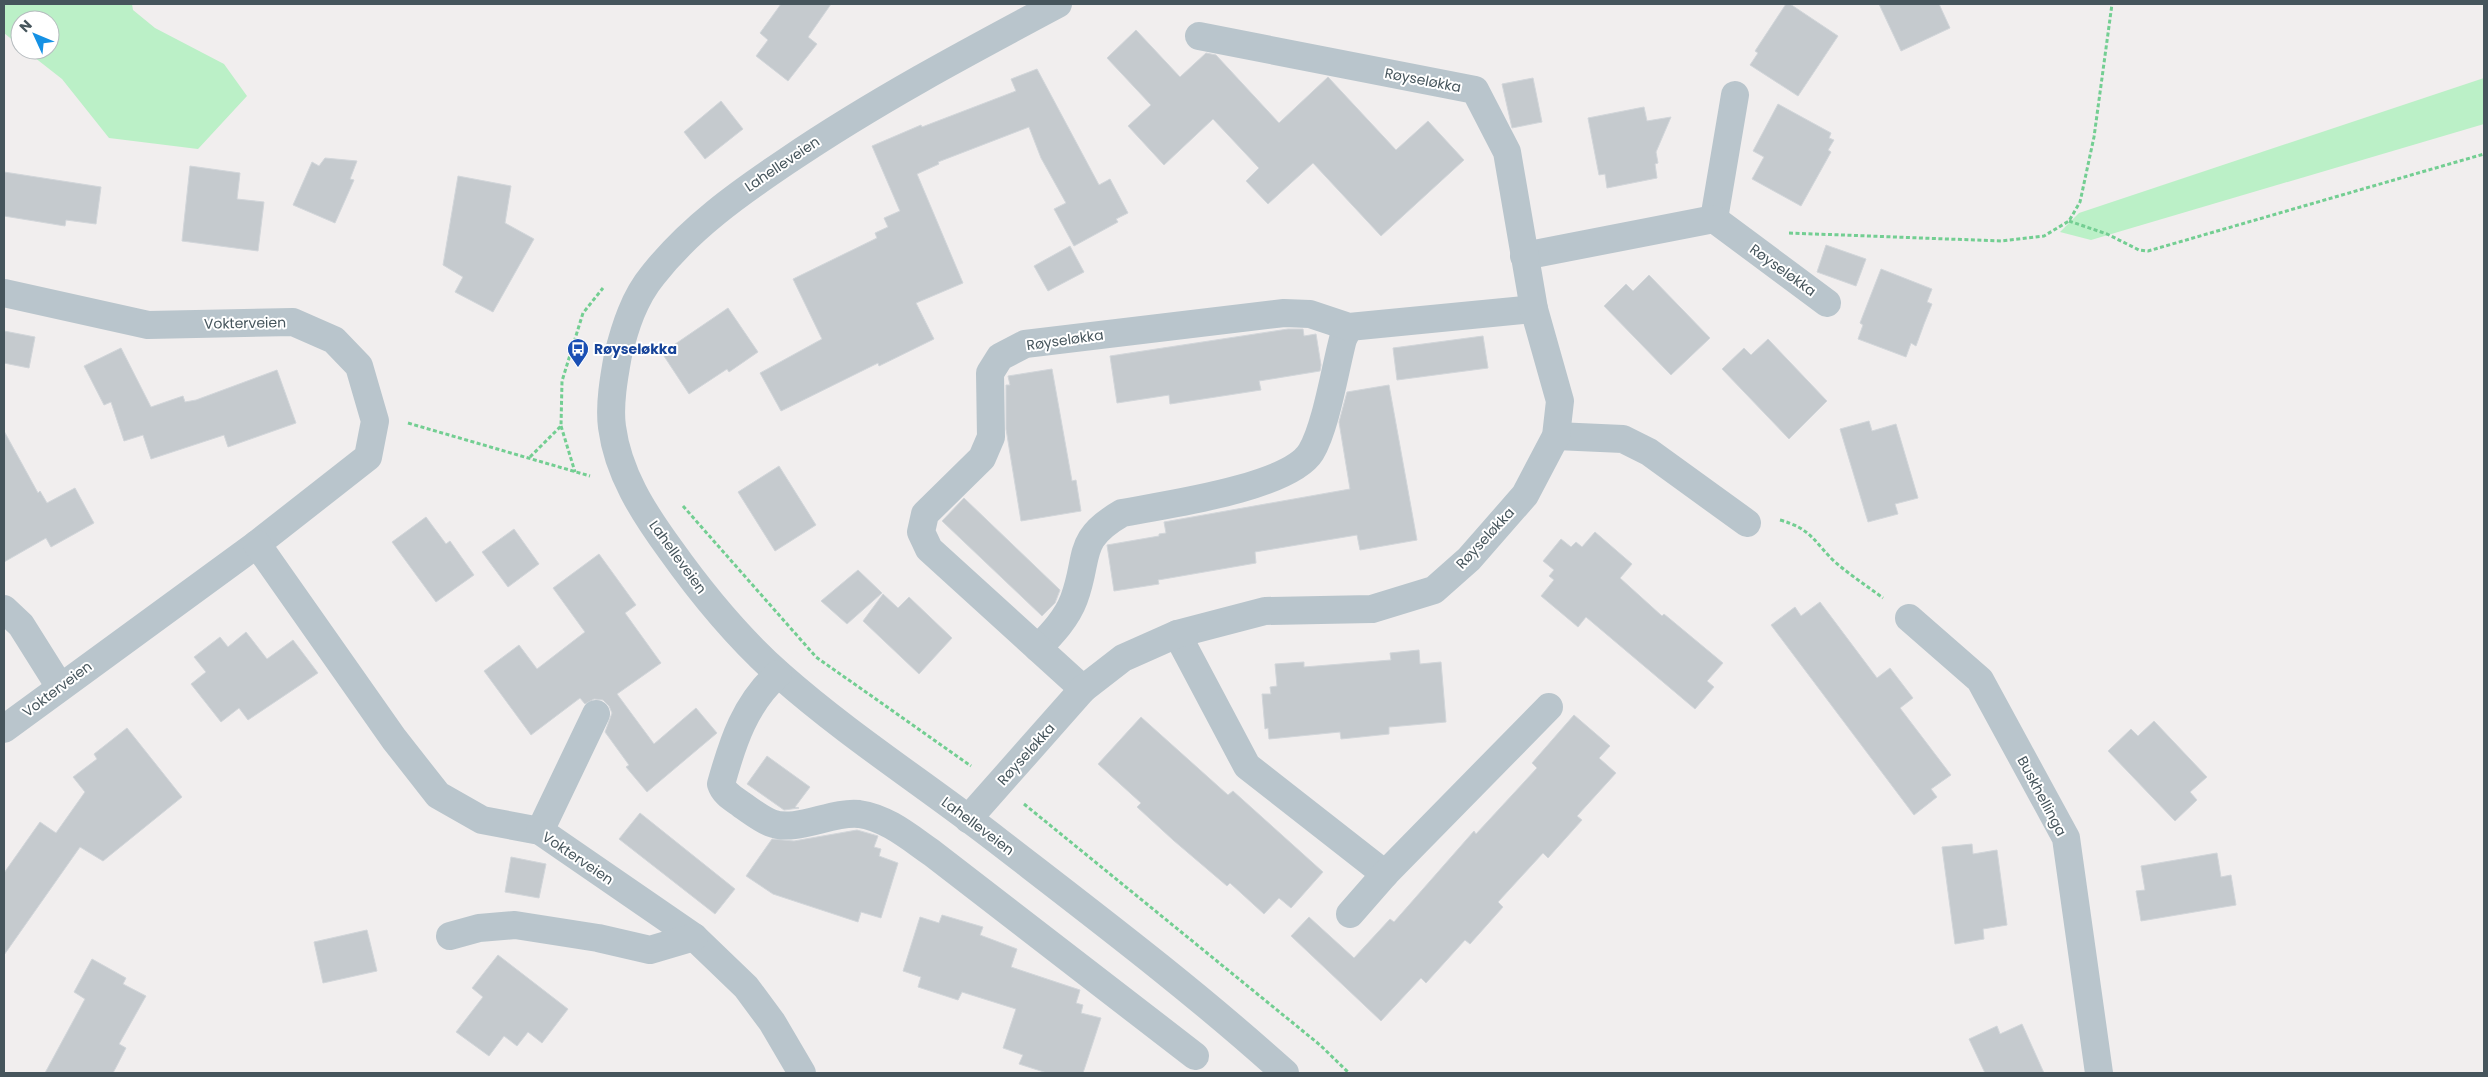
<svg xmlns="http://www.w3.org/2000/svg" width="2488" height="1077" font-family="Poppins,sans-serif">
<style>
.green{fill:#bbf0c7}
.building{fill:#c5cace;stroke:#d2d6da}
.lines{fill:none;stroke-linecap:round;stroke-linejoin:round}
.path{stroke:#73ce92;stroke-width:3;stroke-dasharray:4 2.5;stroke-linecap:butt}
.minor{stroke:#b9c5cc;stroke-width:28}
.labels{text-anchor:middle;dominant-baseline:central;stroke-width:4;stroke-linejoin:round;paint-order:stroke}
.street-label{font-size:14px;fill:#46555c;stroke:#fff}
.transit-label{font-size:14px;font-weight:bold;fill:#164399;stroke:#fff;text-anchor:start}
</style>
<rect width="100%" height="100%" fill="#f1eeee"/>
<g class="green">
<path d="M 4,4 L 132,4 L 133,10 L 155,28 L 224,64 L 247,96 L 198,149 L 109,138 L 62,79 L 25,50 L 50,50 L 50,20 L 20,20 L 20,46 L 4,33 Z"/>
<path d="M 2484,78 L 2484,124 L 2091,240 L 2060,232 L 2079,213 Z"/>
</g>
<g class="building">
<path d="M 781,4 L 831,4 L 808,37 L 817,44 L 788,81 L 756,56 L 768,40 L 760,33 Z"/>
<path d="M 1786,4 L 1790,4 L 1838,36 L 1798,96 L 1750,65 L 1758,53 L 1755,51 Z"/>
<path d="M 1879,4 L 1939,4 L 1950,28 L 1901,51 Z"/>
<path d="M 1136,30 L 1180,77 L 1206,53 L 1216,55 L 1279,123 L 1328,77 L 1396,150 L 1428,121 L 1464,160 L 1381,236 L 1313,163 L 1268,204 L 1246,181 L 1259,168 L 1213,119 L 1164,165 L 1128,126 L 1151,105 L 1107,58 Z"/>
<path d="M 1037,69 L 1099,185 L 1110,179 L 1128,213 L 1116,219 L 1118,222 L 1074,246 L 1054,209 L 1066,203 L 1041,158 L 1029,127 L 938,162 L 939,164 L 917,174 L 963,283 L 916,303 L 934,339 L 879,366 L 878,363 L 781,411 L 760,373 L 822,339 L 793,279 L 877,238 L 875,233 L 888,227 L 884,218 L 900,211 L 872,146 L 921,125 L 922,127 L 1016,91 L 1011,79 Z"/>
<path d="M 1533,78 L 1542,122 L 1512,128 L 1502,84 Z"/>
<path d="M 721,101 L 743,129 L 705,159 L 684,132 Z"/>
<path d="M 1778,104 L 1831,133 L 1829,138 L 1834,140 L 1828,150 L 1831,152 L 1801,206 L 1752,179 L 1764,157 L 1753,151 Z"/>
<path d="M 1644,107 L 1647,121 L 1671,117 L 1656,152 L 1658,163 L 1655,164 L 1657,178 L 1607,188 L 1605,174 L 1599,175 L 1588,118 Z"/>
<path d="M 325,158 L 357,161 L 350,179 L 354,180 L 335,223 L 293,205 L 312,162 L 319,166 Z"/>
<path d="M 190,166 L 240,173 L 237,199 L 264,202 L 258,251 L 182,241 Z"/>
<path d="M 4,172 L 101,187 L 96,224 L 66,220 L 65,226 L 4,216 Z"/>
<path d="M 458,176 L 511,186 L 505,223 L 534,239 L 493,312 L 455,292 L 463,277 L 443,265 Z"/>
<path d="M 1826,245 L 1866,259 L 1856,286 L 1817,272 Z"/>
<path d="M 1070,246 L 1084,272 L 1048,291 L 1034,266 Z"/>
<path d="M 1881,269 L 1932,289 L 1927,302 L 1932,304 L 1924,324 L 1916,346 L 1911,343 L 1906,357 L 1858,339 L 1863,325 L 1860,323 Z"/>
<path d="M 1649,275 L 1710,338 L 1671,375 L 1604,306 L 1626,284 L 1633,291 Z"/>
<path d="M 728,308 L 758,352 L 729,372 L 727,369 L 689,394 L 662,353 Z"/>
<path d="M 1288,329 L 1303,329 L 1304,336 L 1316,334 L 1321,365 L 1320,371 L 1259,381 L 1261,390 L 1170,404 L 1169,395 L 1117,403 L 1110,356 Z"/>
<path d="M 4,331 L 35,337 L 29,368 L 4,363 Z"/>
<path d="M 1483,336 L 1488,368 L 1397,380 L 1393,348 Z"/>
<path d="M 1768,339 L 1827,401 L 1789,439 L 1722,369 L 1744,348 L 1751,355 Z"/>
<path d="M 121,348 L 151,407 L 183,396 L 185,402 L 196,400 L 277,370 L 296,423 L 228,447 L 224,435 L 151,459 L 143,435 L 124,441 L 111,402 L 104,405 L 84,366 Z"/>
<path d="M 1052,369 L 1072,481 L 1076,480 L 1081,511 L 1021,521 L 1006,429 L 1006,385 L 1010,385 L 1008,376 Z"/>
<path d="M 1389,385 L 1417,540 L 1360,550 L 1357,535 L 1255,552 L 1256,563 L 1158,580 L 1159,584 L 1114,591 L 1107,545 L 1159,536 L 1159,534 L 1166,533 L 1164,522 L 1350,489 L 1339,422 L 1347,392 Z"/>
<path d="M 1869,421 L 1872,431 L 1896,424 L 1918,498 L 1895,504 L 1898,514 L 1868,522 L 1840,429 Z"/>
<path d="M 4,431 L 38,493 L 40,491 L 47,503 L 75,488 L 94,523 L 51,547 L 46,538 L 4,562 Z"/>
<path d="M 779,466 L 816,525 L 775,551 L 738,492 Z"/>
<path d="M 964,498 L 1060,590 L 1055,603 L 1042,616 L 942,521 Z"/>
<path d="M 426,517 L 446,544 L 450,541 L 474,575 L 436,602 L 392,542 Z"/>
<path d="M 514,529 L 539,564 L 508,587 L 482,552 Z"/>
<path d="M 1595,532 L 1632,564 L 1620,578 L 1662,616 L 1664,614 L 1723,663 L 1707,681 L 1714,687 L 1695,709 L 1586,617 L 1578,627 L 1541,596 L 1554,580 L 1549,576 L 1554,570 L 1543,561 L 1561,539 L 1571,547 L 1576,542 L 1582,547 Z"/>
<path d="M 599,554 L 636,605 L 625,613 L 661,663 L 617,694 L 654,744 L 696,708 L 717,733 L 647,792 L 626,767 L 629,765 L 605,732 L 612,713 L 609,706 L 603,700 L 594,699 L 585,704 L 580,698 L 531,735 L 484,671 L 519,645 L 537,669 L 585,632 L 553,588 Z"/>
<path d="M 858,570 L 882,593 L 847,624 L 821,601 Z"/>
<path d="M 883,594 L 898,608 L 909,597 L 952,638 L 919,674 L 863,621 Z"/>
<path d="M 1820,602 L 1877,678 L 1890,668 L 1913,698 L 1900,708 L 1951,775 L 1931,789 L 1937,797 L 1914,815 L 1771,625 L 1795,607 L 1801,616 Z"/>
<path d="M 246,632 L 267,659 L 293,640 L 318,673 L 248,720 L 239,708 L 221,722 L 191,684 L 206,672 L 194,657 L 220,637 L 228,647 Z"/>
<path d="M 1419,650 L 1420,664 L 1441,662 L 1446,722 L 1389,727 L 1389,734 L 1341,739 L 1340,732 L 1269,739 L 1268,728 L 1265,729 L 1262,694 L 1271,694 L 1270,687 L 1277,686 L 1275,664 L 1304,662 L 1304,667 L 1391,660 L 1390,653 Z"/>
<path d="M 1574,715 L 1610,746 L 1599,758 L 1616,773 L 1577,816 L 1582,820 L 1548,858 L 1543,853 L 1498,902 L 1503,907 L 1470,944 L 1465,940 L 1426,983 L 1421,978 L 1381,1021 L 1291,936 L 1309,917 L 1354,958 L 1390,919 L 1394,922 L 1474,831 L 1476,834 L 1537,768 L 1532,763 Z"/>
<path d="M 1141,717 L 1228,795 L 1233,791 L 1323,872 L 1291,908 L 1279,898 L 1264,914 L 1230,883 L 1227,886 L 1173,840 L 1137,807 L 1141,803 L 1098,764 Z"/>
<path d="M 2154,721 L 2207,777 L 2190,792 L 2197,800 L 2175,821 L 2108,751 L 2131,729 L 2138,736 Z"/>
<path d="M 127,728 L 182,797 L 103,861 L 80,847 L 4,955 L 4,873 L 40,822 L 56,833 L 85,792 L 73,777 L 97,759 L 94,754 Z"/>
<path d="M 767,756 L 810,787 L 795,807 L 799,808 L 784,810 L 747,784 Z"/>
<path d="M 640,813 L 735,889 L 715,914 L 619,839 Z"/>
<path d="M 857,830 L 878,836 L 874,847 L 881,849 L 879,856 L 898,863 L 881,918 L 861,912 L 858,922 L 773,894 L 746,876 L 772,839 L 794,841 Z"/>
<path d="M 1972,844 L 1973,854 L 1997,850 L 2007,925 L 1983,929 L 1984,939 L 1955,944 L 1942,847 Z"/>
<path d="M 2217,853 L 2221,877 L 2231,875 L 2236,905 L 2141,921 L 2136,891 L 2145,890 L 2141,866 Z"/>
<path d="M 511,857 L 546,864 L 539,898 L 505,892 Z"/>
<path d="M 942,915 L 983,927 L 980,935 L 1017,949 L 1011,967 L 1080,990 L 1076,1003 L 1083,1005 L 1081,1013 L 1101,1018 L 1083,1073 L 1047,1073 L 1019,1064 L 1023,1055 L 1003,1048 L 1016,1009 L 962,992 L 958,1000 L 918,987 L 921,977 L 903,971 L 920,917 L 939,923 Z"/>
<path d="M 367,930 L 377,971 L 323,983 L 314,942 Z"/>
<path d="M 498,955 L 568,1009 L 542,1043 L 528,1032 L 517,1046 L 504,1036 L 489,1056 L 456,1032 L 483,997 L 472,988 Z"/>
<path d="M 92,959 L 126,978 L 123,984 L 146,996 L 119,1044 L 126,1048 L 113,1073 L 45,1073 L 85,999 L 74,992 Z"/>
<path d="M 2022,1024 L 2044,1073 L 1985,1073 L 1969,1039 L 1997,1026 L 2000,1034 Z"/>
</g>
<g class="lines">
<g class="path">
<path d="M 2069,221 L 2107,234 L 2139,250 L 2148,251 L 2484,154"/>
<path d="M 1789,233 L 2001,241 L 2044,236 L 2069,221 L 2080,202 L 2094,137 L 2112,4"/>
<path d="M 408,423 L 590,476"/>
<path d="M 561,426 L 575,472"/>
<path d="M 530,457 L 561,426 L 562,381 L 583,313 L 603,288"/>
<path d="M 683,506 L 816,657 L 971,766"/>
<path d="M 1780,520 C 1812,529 1814,542 1835,562 C 1850,575 1867,586 1883,598"/>
<path d="M 1024,804 L 1320,1045 L 1349,1073"/>
</g>
<g class="minor">
<path d="M 1058,4 C 966,53 874,102 787,161 C 738,194 690,228 653,275 C 634,298 625,327 618,355 C 614,377 609,405 612,427 C 618,473 643,512 670,549 C 702,594 738,638 780,675 C 849,736 926,785 998,841 C 1095,916 1193,990 1285,1073"/>
<path d="M 1714,219 L 1735,95"/>
<path d="M 1524,256 L 1714,219 L 1827,303"/>
<path d="M 4,293 L 148,325 L 293,322 L 334,340 L 359,366 L 375,421 L 368,457 L 257,544 L 4,729"/>
<path d="M 1556,436 L 1623,439 L 1649,452 L 1747,523"/>
<path d="M 257,544 L 394,739 L 438,795 L 482,820 L 540,831 L 694,937 L 746,987 L 772,1022 L 802,1073"/>
<path d="M 4,609 L 21,625 L 60,687"/>
<path d="M 1909,618 L 1980,680 L 2066,838 L 2099,1073"/>
<path d="M 1177,634 L 1247,766 L 1385,874"/>
<path d="M 1038,648 C 1052,634 1067,618 1074,599 C 1090,556 1075,540 1122,513 C 1164,505 1289,488 1311,452 C 1326,427 1335,369 1343,339 L 1349,327"/>
<path d="M 778,674 C 745,704 733,741 721,784 C 724,794 734,799 742,805 C 751,811 761,819 771,823 C 796,833 832,811 859,814 C 887,818 909,837 932,853 L 1195,1056"/>
<path d="M 1083,689 L 929,549 L 921,532 L 925,514 L 982,458 L 991,437 L 990,373 L 1000,357 L 1025,344 L 1284,313 L 1310,314 L 1349,327 L 1534,309"/>
<path d="M 968,819 L 1083,689 L 1123,658 L 1177,634 L 1265,611 L 1372,609 L 1434,590 L 1469,559 L 1525,495 L 1556,436 L 1560,401 L 1534,309 L 1507,152 L 1475,90 L 1199,36"/>
<path d="M 540,831 L 596,714"/>
<path d="M 1350,914 L 1385,874 L 1549,707"/>
<path d="M 450,936 L 479,928 L 515,925 L 598,938 L 650,950 L 694,937"/>
</g>
</g>
<defs>
<g id="bus-pin" transform="scale(1.125)"><path d="M0 17L-7.5 6A9.5 9.5 0 1 1 7.5 6Z" fill="#1a4fb4" stroke="#fff"/><path d="M-5-6H5V4H4V6H2V4H-2V6H-4V4H-5ZM-3.5-4V0h7V-4ZM-3.5 1.2v1.5H-2V1.2ZM2 1.2v1.5H3.5V1.2Z" fill="#fff"/></g>
</defs>
<g fill-rule="evenodd">
<use href="#bus-pin" x="578" y="349"/>
</g>
<g class="labels">
<g class="street-label">
<text transform="translate(1423 80) rotate(11)">Røyseløkka</text>
<text transform="translate(782 164) rotate(-34)">Lahelleveien</text>
<text transform="translate(1783 270) rotate(36)">Røyseløkka</text>
<text transform="translate(245 323) rotate(-1)">Vokterveien</text>
<text transform="translate(1065 340) rotate(-8)">Røyseløkka</text>
<text transform="translate(1485 538) rotate(-47)">Røyseløkka</text>
<text transform="translate(678 557) rotate(54)">Lahelleveien</text>
<text transform="translate(57 689) rotate(-37)">Vokterveien</text>
<text transform="translate(1026 754) rotate(-48)">Røyseløkka</text>
<text transform="translate(2042 796) rotate(62)">Buskhellinga</text>
<text transform="translate(978 826) rotate(37)">Lahelleveien</text>
<text transform="translate(578 858) rotate(34)">Vokterveien</text>
</g>
<g class="transit-label">
<text x="594" y="349">Røyseløkka</text>
</g>
</g>
<rect width="2488" height="1077" fill="none" stroke="#46555c" stroke-width="10"/>
<g transform="translate(35 35) rotate(314)"><circle r="24" fill="#ffffff" stroke="#b5bbbe"/>
<path d="M0-4L9 19L0 12L-9 19Z" fill="#1591e4"/>
<text y="-8" font-size="14" font-weight="bold" text-anchor="middle" fill="#46555c">N</text>
</g>
</svg>
